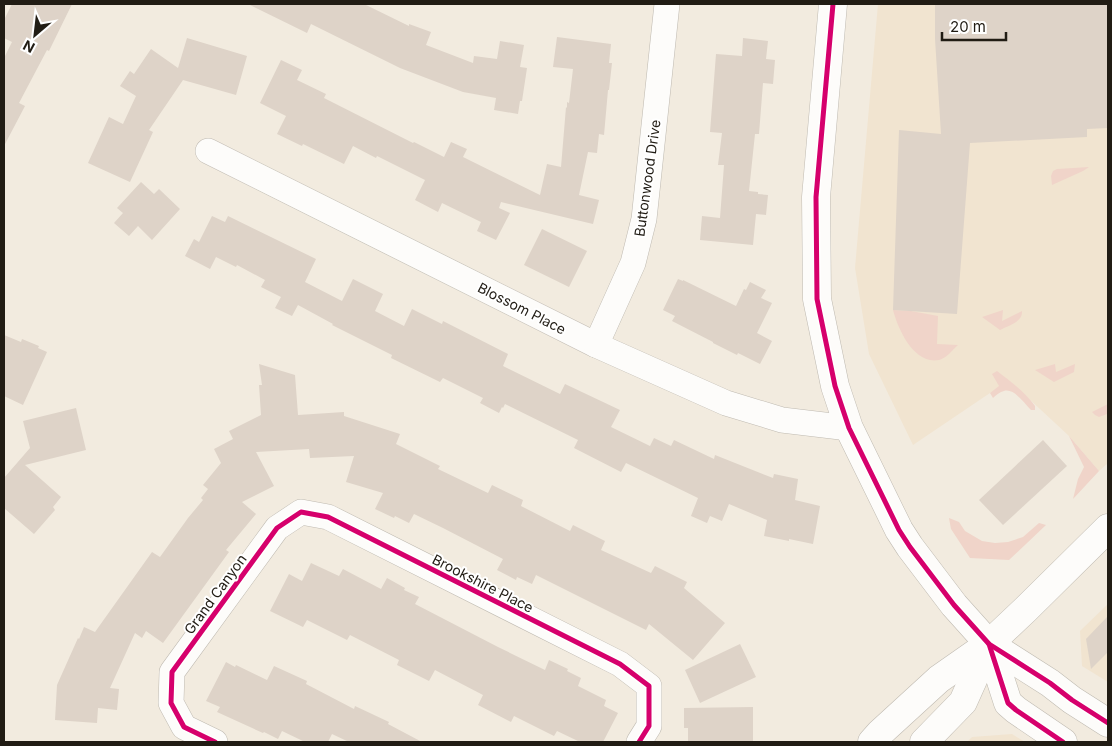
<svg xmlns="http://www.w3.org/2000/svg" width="1112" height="746" font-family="Inter,sans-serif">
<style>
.built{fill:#f1e4d0}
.green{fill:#f0d4c9}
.building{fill:#ded3c8}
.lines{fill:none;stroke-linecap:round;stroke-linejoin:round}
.street-casing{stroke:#bfbab1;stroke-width:26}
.secondary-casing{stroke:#bfbab1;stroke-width:29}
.street{stroke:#fdfcfa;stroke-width:25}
.secondary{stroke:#fdfcfa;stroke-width:28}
.cycleway-casing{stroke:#fff;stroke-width:8}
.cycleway{stroke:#d6006c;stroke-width:5}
.labels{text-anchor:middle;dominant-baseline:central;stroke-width:4;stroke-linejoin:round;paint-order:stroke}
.street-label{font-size:14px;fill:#211c14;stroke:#fff}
</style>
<rect width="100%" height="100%" fill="#f2ebdf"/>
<g class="built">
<path d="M 878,4 L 1108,4 L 1108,463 L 1099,471 L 1069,436 L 1011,382 L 990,393 L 913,445 L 869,354 L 855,268 Z"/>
<path d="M 1108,604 L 1108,682 L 1082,666 L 1080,631 Z"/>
<path d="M 1012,734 L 1025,742 L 967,742 L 972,737 Z"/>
</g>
<g class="green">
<path d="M 1089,167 L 1083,171 L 1052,185 L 1051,176 L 1053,171 L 1057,169 Z"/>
<path d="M 893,310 L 911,311 L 938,316 L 937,344 L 958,345 C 952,350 947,358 939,360 C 914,365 898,329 893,310 Z"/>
<path d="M 1003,310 L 1002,321 L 1022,311 C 1023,322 1009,325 1000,330 L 982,317 Z"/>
<path d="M 1055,364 L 1056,372 L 1075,364 L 1074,372 L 1054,382 L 1035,370 Z"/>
<path d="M 997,371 C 1010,381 1025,392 1035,406 L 1035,410 L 1031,410 C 1024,403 1014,388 1004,391 C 1000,392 996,395 993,398 L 990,393 L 999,386 L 992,374 Z"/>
<path d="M 1108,404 L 1107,414 L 1099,417 L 1095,415 L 1092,412 Z"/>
<path d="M 1069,436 L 1099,471 L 1073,499 L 1078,479 L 1084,467 Z"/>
<path d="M 949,518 L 959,522 L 965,531 L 982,541 L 995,543 L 1008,542 L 1023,537 L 1039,523 L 1046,525 L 1009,560 L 970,558 L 951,529 Z"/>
</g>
<g class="building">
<path d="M 12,4 L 72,4 L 49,51 L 47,50 L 19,103 L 25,106 L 4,146 L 4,58 L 12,42 L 4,38 L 4,20 Z"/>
<path d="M 248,4 L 364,4 L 409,26 L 409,24 L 431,32 L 426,45 L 473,63 L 474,56 L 497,59 L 500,41 L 524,45 L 520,67 L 527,68 L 522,101 L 520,101 L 518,114 L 494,110 L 496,98 L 463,92 L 400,68 L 311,24 L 307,33 Z"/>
<path d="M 935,4 L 1108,4 L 1108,128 L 1087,129 L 1087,137 L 970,143 L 957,314 L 893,310 L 899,130 L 941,134 L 935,39 Z"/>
<path d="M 557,37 L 611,44 L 609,63 L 612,63 L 609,90 L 608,90 L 604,135 L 599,134 L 597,153 L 588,152 L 579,195 L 599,200 L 593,224 L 501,202 L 499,208 L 510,213 L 496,240 L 477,231 L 481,222 L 442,203 L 438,212 L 415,200 L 425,180 L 377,156 L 376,158 L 353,146 L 344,164 L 303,144 L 302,146 L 277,134 L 286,116 L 260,103 L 281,60 L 302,70 L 297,80 L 326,94 L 324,98 L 413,143 L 414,142 L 444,157 L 451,142 L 467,149 L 463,157 L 540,195 L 547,164 L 561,167 L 566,107 L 567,108 L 567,102 L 569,103 L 573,69 L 553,67 Z"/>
<path d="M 187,38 L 247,56 L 236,95 L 183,80 L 149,130 L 153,132 L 130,182 L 88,163 L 109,117 L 123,124 L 136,96 L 120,86 L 130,71 L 134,74 L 151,49 L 178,68 Z"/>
<path d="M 743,38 L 768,41 L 766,59 L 775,60 L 773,84 L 763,83 L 759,134 L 755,134 L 749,191 L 758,192 L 758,194 L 768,195 L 766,215 L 756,214 L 753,245 L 700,240 L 702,216 L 720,218 L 724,165 L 718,165 L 722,133 L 710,132 L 716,54 L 742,56 Z"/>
<path d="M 141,182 L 154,194 L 159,189 L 180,209 L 152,240 L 138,226 L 129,236 L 114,223 L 123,213 L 117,208 Z"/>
<path d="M 212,216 L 225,222 L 228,216 L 316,259 L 305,282 L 342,301 L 353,279 L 383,294 L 375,311 L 404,326 L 412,309 L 442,324 L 443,321 L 508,354 L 503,366 L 560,394 L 565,384 L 620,410 L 611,427 L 650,446 L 654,438 L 671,446 L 674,440 L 714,459 L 715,455 L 773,478 L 774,474 L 798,479 L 795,500 L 820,506 L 813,544 L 789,539 L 789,541 L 764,536 L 767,520 L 729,504 L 722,521 L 710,516 L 707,523 L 691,516 L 698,498 L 626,463 L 621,472 L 574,448 L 578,440 L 505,404 L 503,408 L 502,407 L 499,413 L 480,403 L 483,398 L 443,378 L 440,382 L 391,358 L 392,355 L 332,325 L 333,324 L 298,305 L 292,316 L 275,308 L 281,297 L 261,287 L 265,280 L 237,265 L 236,267 L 216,257 L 210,269 L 185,256 L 194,239 L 199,242 Z"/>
<path d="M 542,229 L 587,251 L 569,287 L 524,265 Z"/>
<path d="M 678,279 L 683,281 L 683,280 L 736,306 L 744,289 L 746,290 L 750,282 L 766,290 L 761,298 L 772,303 L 757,333 L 772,341 L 760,364 L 738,353 L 737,355 L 713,343 L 713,342 L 672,321 L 675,316 L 663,310 Z"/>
<path d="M 4,335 L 21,342 L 22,339 L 39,346 L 38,348 L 47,352 L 23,405 L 4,396 Z"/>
<path d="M 259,364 L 295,375 L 298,415 L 344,412 L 344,416 L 400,434 L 396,444 L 440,466 L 438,469 L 488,493 L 492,485 L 523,500 L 521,506 L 570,531 L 573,525 L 605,541 L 601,550 L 651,573 L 655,566 L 687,582 L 684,588 L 725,623 L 693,660 L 649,624 L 646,630 L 536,575 L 532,584 L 517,577 L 516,580 L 497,570 L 503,559 L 443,528 L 414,514 L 409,523 L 395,516 L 394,518 L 375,509 L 383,493 L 346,482 L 354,456 L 310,458 L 309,449 L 256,452 L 274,486 L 242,502 L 256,514 L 226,550 L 229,552 L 163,643 L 146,631 L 142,638 L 135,633 L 110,688 L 119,689 L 117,710 L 98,708 L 97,723 L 55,720 L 57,685 L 78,638 L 79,639 L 84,627 L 95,632 L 152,552 L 160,557 L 188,518 L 203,500 L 201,498 L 208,489 L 203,485 L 221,463 L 214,449 L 233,439 L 229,431 L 261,415 L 259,385 L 262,385 Z"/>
<path d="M 76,408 L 86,450 L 25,465 L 61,497 L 53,507 L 55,510 L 34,534 L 4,508 L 4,478 L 30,448 L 23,421 Z"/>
<path d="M 1043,440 L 1067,466 L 1003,525 L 979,500 Z"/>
<path d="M 311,563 L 339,576 L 343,569 L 381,589 L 387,578 L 405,588 L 404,590 L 419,597 L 415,604 L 498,647 L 545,670 L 549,660 L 568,669 L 567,671 L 581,678 L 578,686 L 606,700 L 604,706 L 618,713 L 603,742 L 580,742 L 557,731 L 554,736 L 514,716 L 511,722 L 478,705 L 483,695 L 435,670 L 429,681 L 397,665 L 399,660 L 350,635 L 347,640 L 307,620 L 303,627 L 270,611 L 289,574 L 302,581 Z"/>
<path d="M 1108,616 L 1108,652 L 1091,669 L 1086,639 Z"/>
<path d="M 740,644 L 756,677 L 700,703 L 685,670 Z"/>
<path d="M 226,662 L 235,667 L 236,665 L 267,680 L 274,666 L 307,681 L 306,684 L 354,709 L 355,706 L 389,722 L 388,724 L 422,742 L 349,742 L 332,734 L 328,742 L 305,742 L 282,731 L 278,739 L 264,732 L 263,733 L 217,712 L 220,707 L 206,701 Z"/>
<path d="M 753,707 L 753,742 L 688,742 L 688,728 L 684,728 L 684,708 Z"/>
</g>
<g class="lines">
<g class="street-casing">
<g id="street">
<path d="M 208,151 L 596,345 L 726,403 L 782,420 L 849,428"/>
<path d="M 596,345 L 633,263 L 644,219 L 667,4"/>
<path d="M 215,742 L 184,727 L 171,703 L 172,672 L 277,528 L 301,512 L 328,517 L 620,664 L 649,686 L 649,726 L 639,742"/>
</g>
</g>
<g class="secondary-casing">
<g id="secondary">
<path d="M 833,4 L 816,197 L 817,299 L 835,386 L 849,428 L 899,530 L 910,547 L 954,605 L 989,644 L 1050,683 L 1072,700 L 1108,723"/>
<path d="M 989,644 L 1008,703 L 1016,710 L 1063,742"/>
<path d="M 872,742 L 880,733 L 939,679 L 989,644 L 1026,609 L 1108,528"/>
<path d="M 924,742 L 963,702 L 989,644"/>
</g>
</g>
<use href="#street" class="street"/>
<use href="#secondary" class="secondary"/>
<g class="cycleway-casing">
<g id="cycleway">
<path d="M 833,4 L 816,197 L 817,299 L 835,386 L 849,428 L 899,530 L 910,547 L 954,605 L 989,644 L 1050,683 L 1072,700 L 1108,723"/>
<path d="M 989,644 L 1008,703 L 1016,710 L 1063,742"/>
<path d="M 215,742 L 184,727 L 171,703 L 172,672 L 277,528 L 301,512 L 328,517 L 620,664 L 649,686 L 649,726 L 639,742"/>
</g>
</g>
<use href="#cycleway" class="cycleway"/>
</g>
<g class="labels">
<g class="street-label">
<text transform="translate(647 178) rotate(-82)">Buttonwood Drive</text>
<text transform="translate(522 308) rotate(27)">Blossom Place</text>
<text transform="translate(483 583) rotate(27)">Brookshire Place</text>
<text transform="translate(215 594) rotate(-54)">Grand Canyon</text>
</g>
</g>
<rect width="1112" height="746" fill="none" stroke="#211c14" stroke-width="10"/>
<g transform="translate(35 35) rotate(208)" stroke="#ffffff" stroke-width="4" paint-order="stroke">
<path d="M0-4L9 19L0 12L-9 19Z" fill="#211c14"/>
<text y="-8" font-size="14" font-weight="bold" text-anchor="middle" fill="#211c14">N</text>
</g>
<path d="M942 32v8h64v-8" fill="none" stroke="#211c14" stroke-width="2.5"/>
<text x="950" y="32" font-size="15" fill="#211c14" stroke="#ffffff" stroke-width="4" paint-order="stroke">20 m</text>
</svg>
